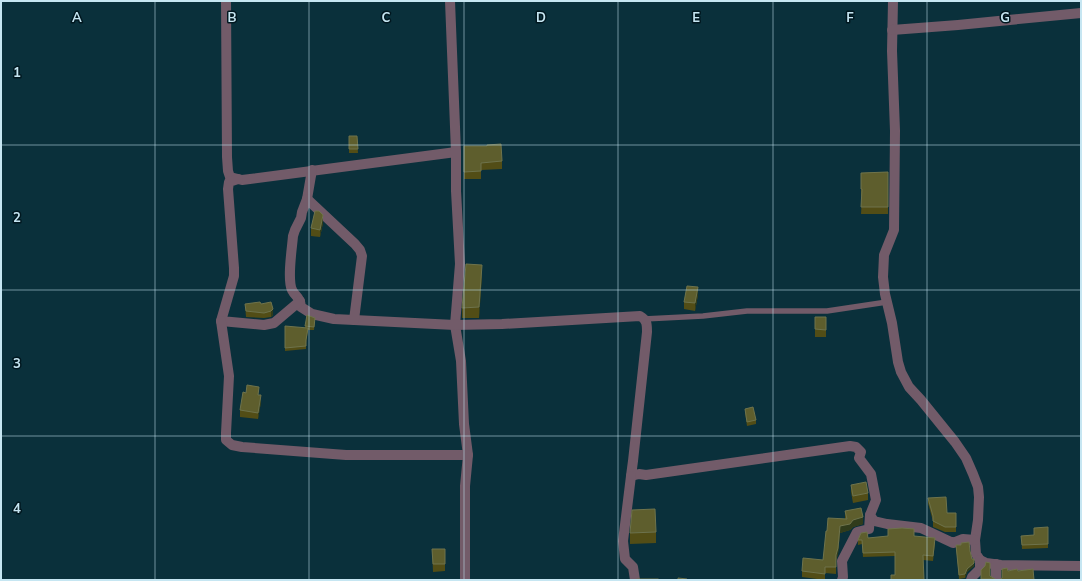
<svg xmlns="http://www.w3.org/2000/svg" width="1082" height="581" font-family="Mulish,sans-serif">
<style>
.lines{fill:none;stroke-linecap:round;stroke-linejoin:round}
.service{stroke:#725b69;stroke-width:5.5}
.minor{stroke:#725b69;stroke-width:10}
.wall{fill:#524d16}
.shaded-wall{fill:#303b1b}
.building{fill:#5e5e2d;stroke:#6e734c}
.grid{fill:none;stroke:#c6e6f2;stroke-width:1;stroke-opacity:0.55}
.grid-label{font-size:13px;text-anchor:middle;font-weight:bold;fill:#c6e6f2;stroke:#00171f;stroke-width:3;stroke-linejoin:round;paint-order:stroke}
</style>
<rect width="100%" height="100%" fill="#0a303b"/>
<g class="lines">
<path class="service" d="M 644,319 L 703,316 L 747,311 L 827,311 L 887,302"/>
<g class="minor">
<path d="M 226,1 L 227,157 L 228,171 L 230,177 L 242,180 L 456,152"/>
<path d="M 450,1 L 456,152 L 456,191 L 460,264 L 455,325 L 461,361 L 464,424 L 468,455 L 465,486 L 465,580"/>
<path d="M 893,1 L 892,51 L 895,131 L 894,230 L 884,255 L 883,277 L 885,294 L 892,323 L 898,362 L 901,372 L 909,387 L 921,400 L 955,442 L 966,458 L 973,474 L 978,487 L 979,497 L 978,520 L 975,540 L 976,554 L 980,560 L 986,563 L 1001,565 L 1081,566"/>
<path d="M 892,30 L 958,25 L 1081,13"/>
<path d="M 312,170 L 307,199 L 302,212 L 301,218 L 295,230 L 293,236 C 292,249 287,279 292,290 C 296,298 300,296 301,307 L 312,314 L 334,319 L 455,325 L 502,324 L 640,316 C 647,320 647,324 647,332 L 633,461 L 631,476 L 639,474 L 646,475 L 850,446 L 856,447 L 861,452 L 859,458 L 871,474 L 876,500 L 870,515 L 874,521 L 887,524 L 921,528 L 953,543 L 963,539 L 975,540"/>
<path d="M 238,179 L 229,182 L 228,189 L 234,268 L 234,276 L 221,321 L 264,325 L 274,323 L 300,301"/>
<path d="M 307,199 L 355,244 L 360,250 L 362,256 L 354,320"/>
<path d="M 221,321 L 229,376 L 226,433 L 226,440 L 232,445 L 242,447 L 346,455 L 468,455"/>
<path d="M 631,476 L 623,541 L 625,559 L 633,567 L 635,580"/>
<path d="M 996,564 L 996,580"/>
<path d="M 842,580 L 843,577 L 842,561 L 857,532 L 869,529 L 870,515"/>
<path d="M 971,580 L 972,577 L 980,569 L 980,560"/>
</g>
</g>
<g class="wall">
<path d="M 349,136 L 357,136 L 358,153 L 349,153 Z"/>
<path d="M 464,146 L 487,146 L 502,161 L 502,169 L 481,170 L 481,179 L 464,179 Z"/>
<path d="M 888,172 L 888,214 L 861,214 L 862,196 L 861,196 L 861,173 Z"/>
<path d="M 323,223 L 320,237 L 311,236 L 311,228 Z"/>
<path d="M 482,275 L 479,318 L 462,318 L 462,308 Z"/>
<path d="M 698,295 L 695,311 L 684,309 L 684,302 Z"/>
<path d="M 245,304 L 261,304 L 273,309 L 273,315 L 271,317 L 264,318 L 246,317 Z"/>
<rect x="815" y="317" width="11" height="20"/>
<path d="M 315,321 L 314,330 L 308,330 L 306,343 L 306,349 L 285,351 L 285,348 L 305,328 L 305,326 Z"/>
<path d="M 259,395 L 261,402 L 258,419 L 240,417 L 240,410 Z"/>
<path d="M 745,409 L 756,420 L 756,424 L 747,426 L 745,412 Z"/>
<path d="M 851,485 L 868,493 L 868,500 L 853,503 L 851,492 Z"/>
<path d="M 928,498 L 947,513 L 956,513 L 956,532 L 945,532 L 933,527 L 933,521 L 928,503 Z"/>
<path d="M 845,511 L 863,524 L 853,527 L 850,530 L 840,533 L 838,554 L 836,560 L 836,574 L 825,573 L 825,580 L 802,577 L 802,571 L 823,560 L 827,531 L 845,519 Z"/>
<path d="M 1048,527 L 1048,548 L 1022,549 L 1021,536 L 1034,535 Z"/>
<path d="M 656,532 L 656,543 L 630,544 L 630,533 Z"/>
<path d="M 914,536 L 935,543 L 933,561 L 923,560 L 895,575 L 895,556 L 863,557 L 862,544 L 858,545 L 858,540 L 868,538 Z"/>
<path d="M 956,545 L 970,551 L 974,566 L 967,572 L 965,578 L 959,579 Z"/>
<path d="M 432,549 L 445,564 L 445,571 L 433,572 Z"/>
<path d="M 981,570 L 990,576 L 995,579 L 995,580 L 981,580 Z"/>
</g>
<g class="shaded-wall">
<path d="M 323,215 L 323,223 L 320,237 L 320,230 Z"/>
<path d="M 482,265 L 482,275 L 479,318 L 479,307 Z"/>
<path d="M 698,287 L 698,295 L 695,311 L 695,303 Z"/>
<path d="M 273,309 L 273,315 L 271,317 L 271,311 Z"/>
<path d="M 261,395 L 261,402 L 258,419 L 258,413 Z"/>
<path d="M 863,517 L 863,524 L 853,527 L 850,530 L 840,533 L 838,554 L 836,561 L 836,555 L 840,526 L 853,520 Z"/>
<path d="M 974,563 L 974,566 L 967,572 L 965,578 L 965,574 L 967,569 Z"/>
</g>
<g class="building">
<path d="M 349,136 L 357,136 L 358,149 L 349,149 Z"/>
<path d="M 501,144 L 502,161 L 481,163 L 481,171 L 464,172 L 464,146 L 487,146 L 487,145 Z"/>
<path d="M 888,172 L 888,207 L 861,207 L 862,189 L 861,189 L 861,173 Z"/>
<path d="M 315,211 L 319,211 L 323,215 L 320,230 L 311,228 Z"/>
<path d="M 466,264 L 482,265 L 479,307 L 462,308 Z"/>
<path d="M 687,286 L 698,287 L 695,303 L 684,302 Z"/>
<path d="M 260,302 L 261,304 L 271,302 L 273,309 L 271,311 L 264,313 L 246,311 L 245,304 Z"/>
<path d="M 307,315 L 315,318 L 314,327 L 305,326 Z"/>
<path d="M 815,317 L 826,317 L 826,330 L 815,329 Z"/>
<path d="M 285,326 L 308,328 L 306,340 L 306,346 L 285,348 Z"/>
<path d="M 247,385 L 259,387 L 258,395 L 261,395 L 258,413 L 240,410 L 243,392 L 246,393 Z"/>
<path d="M 753,407 L 756,420 L 747,422 L 745,409 Z"/>
<path d="M 866,482 L 868,493 L 853,496 L 851,485 Z"/>
<path d="M 946,497 L 947,513 L 956,513 L 956,527 L 945,527 L 933,521 L 933,516 L 928,498 Z"/>
<path d="M 861,508 L 863,517 L 853,520 L 850,524 L 840,526 L 838,548 L 836,555 L 836,567 L 825,567 L 825,574 L 802,571 L 803,558 L 823,560 L 826,531 L 827,531 L 828,518 L 847,519 L 845,511 Z"/>
<path d="M 655,509 L 656,532 L 630,533 L 632,510 Z"/>
<path d="M 1048,527 L 1048,544 L 1022,545 L 1021,536 L 1034,535 L 1034,528 Z"/>
<path d="M 902,528 L 914,529 L 914,536 L 935,538 L 933,556 L 923,555 L 924,580 L 891,580 L 891,575 L 895,575 L 895,552 L 863,553 L 862,540 L 858,540 L 861,533 L 867,532 L 868,538 L 888,536 L 888,529 Z"/>
<path d="M 969,542 L 970,551 L 972,559 L 974,559 L 974,563 L 967,569 L 965,574 L 959,575 L 956,545 L 961,545 L 961,543 Z"/>
<path d="M 432,549 L 445,549 L 445,564 L 433,564 Z"/>
<path d="M 986,562 L 990,563 L 990,576 L 995,579 L 981,579 L 981,570 L 985,566 Z"/>
<path d="M 1007,568 L 1008,571 L 1017,569 L 1018,571 L 1033,569 L 1034,580 L 999,580 L 1002,578 L 1002,569 Z"/>
<path d="M 678,578 L 687,579 L 687,580 L 678,580 Z"/>
<rect x="637" y="579" width="21" height="1"/>
</g>
<path class="grid" d="M 155,1 L 155,580M 309,1 L 309,580M 464,1 L 464,580M 618,1 L 618,580M 773,1 L 773,580M 927,1 L 927,580M 1,145 L 1081,145M 1,290 L 1081,290M 1,436 L 1081,436"/>
<g class="grid-label">
<text x="77" y="22">A</text>
<text x="232" y="22">B</text>
<text x="386" y="22">C</text>
<text x="541" y="22">D</text>
<text x="696" y="22">E</text>
<text x="850" y="22">F</text>
<text x="1005" y="22">G</text>
<text x="17" y="77">1</text>
<text x="17" y="222">2</text>
<text x="17" y="368">3</text>
<text x="17" y="513">4</text>
</g>
<rect width="1082" height="581" fill="none" stroke="#c6e6f2" stroke-width="4"/>
</svg>
